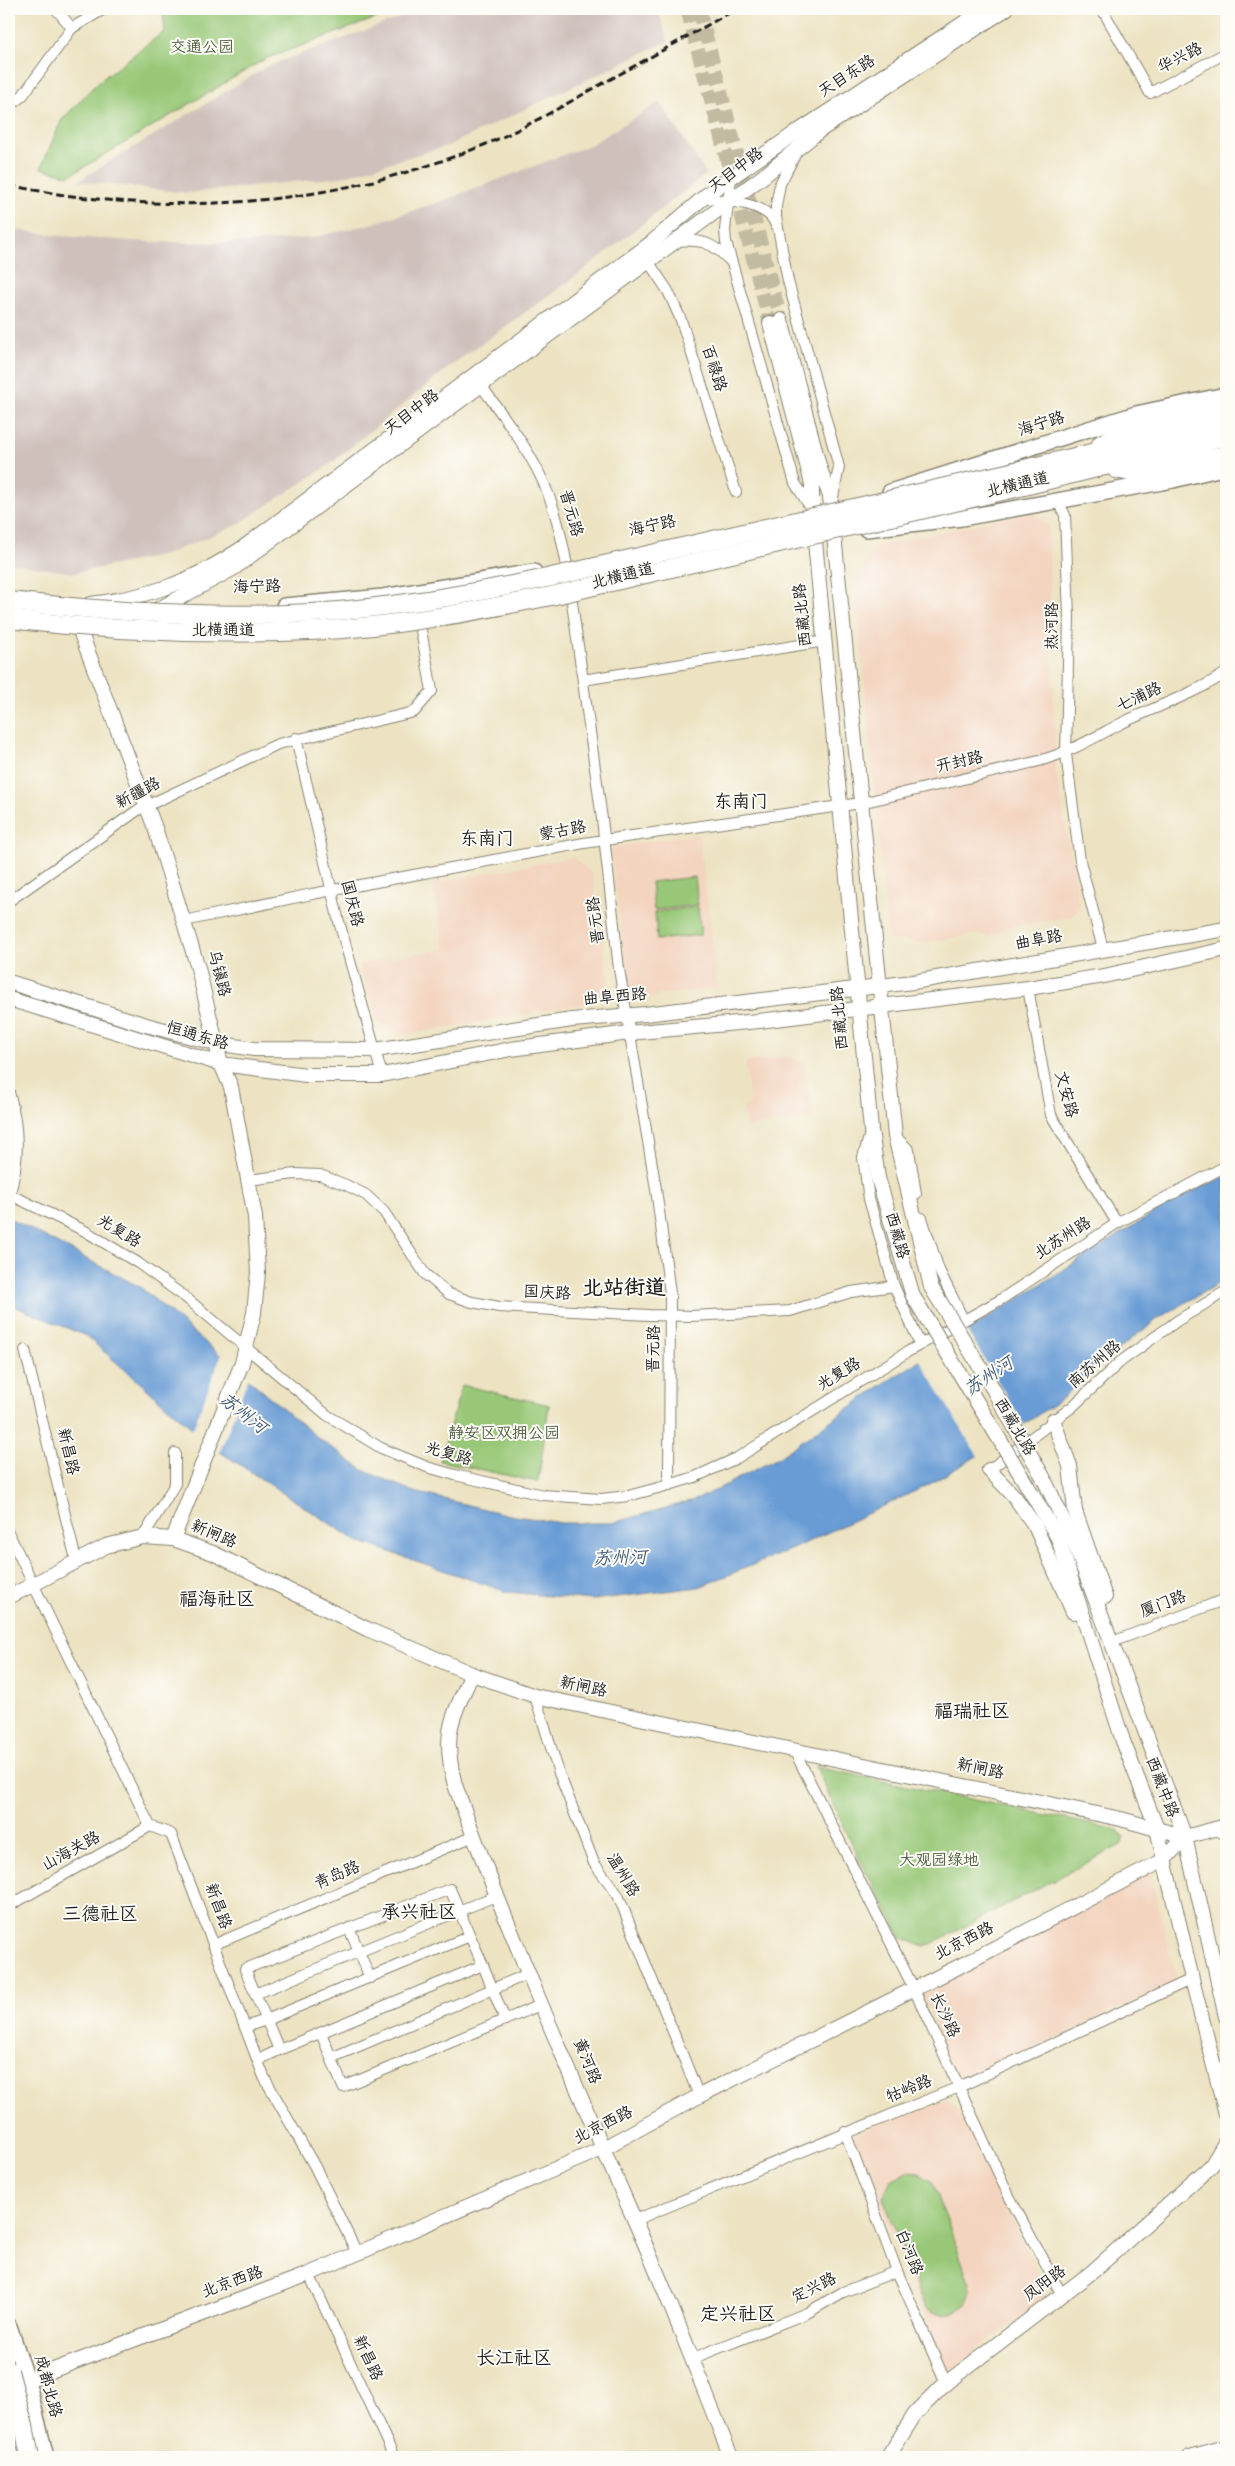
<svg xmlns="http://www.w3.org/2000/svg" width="1235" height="2466" font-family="'Gochi Hand','LXGW WenKai TC',sans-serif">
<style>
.built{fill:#f3d4bf}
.industrial{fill:#cfc0bb}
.green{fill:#98c877;stroke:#5a724a}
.water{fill:#699cd5;stroke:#425c78}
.pier{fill:#ede3c2}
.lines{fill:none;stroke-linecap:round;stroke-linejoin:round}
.secondary-tunnel{stroke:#c3bba1;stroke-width:14;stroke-dasharray:14 7;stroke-linecap:butt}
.street-casing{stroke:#84806f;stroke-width:12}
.secondary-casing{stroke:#84806f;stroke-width:16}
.primary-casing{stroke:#84806f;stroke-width:18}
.highway-casing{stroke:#84806f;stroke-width:20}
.street{stroke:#fff;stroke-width:10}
.secondary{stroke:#fff;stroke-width:14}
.primary{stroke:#fff;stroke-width:15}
.highway{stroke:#fff;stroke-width:18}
.rail{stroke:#1c1c1c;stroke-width:3;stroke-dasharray:8 4;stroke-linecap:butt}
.secondary-bridge-casing{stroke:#84806f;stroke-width:16;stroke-linecap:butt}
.highway-bridge-casing{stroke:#84806f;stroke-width:20;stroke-linecap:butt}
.secondary-bridge{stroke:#fff;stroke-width:14}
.highway-bridge{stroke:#fff;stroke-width:18}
.labels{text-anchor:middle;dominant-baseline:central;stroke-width:4;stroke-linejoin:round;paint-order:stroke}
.park-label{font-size:16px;fill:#4e6140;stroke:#fdfcf7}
.street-label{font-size:16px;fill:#1c1c1c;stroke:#fdfcf7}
.neighbourhood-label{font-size:18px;fill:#1c1c1c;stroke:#fdfcf7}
.water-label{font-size:18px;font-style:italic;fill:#425c78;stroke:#fdfcf7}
.quarter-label{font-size:19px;fill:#1c1c1c;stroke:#fdfcf7}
.district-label{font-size:21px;font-weight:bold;fill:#1c1c1c;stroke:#fdfcf7}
</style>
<rect width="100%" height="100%" fill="#fdfcf7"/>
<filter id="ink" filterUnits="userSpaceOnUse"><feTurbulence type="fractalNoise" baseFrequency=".02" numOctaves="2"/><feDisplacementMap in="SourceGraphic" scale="10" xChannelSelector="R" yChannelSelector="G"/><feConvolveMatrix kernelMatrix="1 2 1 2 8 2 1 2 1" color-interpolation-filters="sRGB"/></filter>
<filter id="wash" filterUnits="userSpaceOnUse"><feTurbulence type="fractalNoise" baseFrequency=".0096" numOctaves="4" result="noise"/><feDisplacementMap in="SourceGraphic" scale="20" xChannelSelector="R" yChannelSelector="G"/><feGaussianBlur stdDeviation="1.12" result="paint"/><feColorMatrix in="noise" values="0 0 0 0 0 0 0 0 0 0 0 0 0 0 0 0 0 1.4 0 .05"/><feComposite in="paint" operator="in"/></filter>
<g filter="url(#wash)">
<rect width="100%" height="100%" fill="#ede3c2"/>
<g class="built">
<path d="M 1032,512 L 1048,525 L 1056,772 L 1080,908 L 1072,916 L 1061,919 L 1008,927 L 990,937 L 976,934 L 922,943 L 888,939 L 855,578 L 877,546 Z"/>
<path d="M 699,834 L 718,988 L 630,999 L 610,847 Z"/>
<path d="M 574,857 L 592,874 L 609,982 L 592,1002 L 400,1036 L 377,1020 L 359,964 L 445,949 L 433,883 Z"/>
<path d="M 791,1056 L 805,1065 L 813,1118 L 746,1127 L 743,1108 L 751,1106 L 745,1062 Z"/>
<path d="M 1150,1871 L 1177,1980 L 959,2085 L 922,1994 Z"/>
<path d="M 950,2101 L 957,2109 L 1049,2294 L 948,2373 L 852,2135 L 937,2102 Z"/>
</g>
<g class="industrial">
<path d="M 424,9 L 658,9 L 668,41 L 450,145 L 341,177 L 188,193 L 78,181 L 268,66 Z"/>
<path d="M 660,102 L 706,174 L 576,276 L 449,367 L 329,465 L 237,525 L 165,555 L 74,573 L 9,563 L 9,229 L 61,236 L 148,242 L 238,243 L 311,238 L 371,224 L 442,201 L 590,145 Z"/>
</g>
<g class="green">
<path d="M 162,9 L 401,9 L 265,59 L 69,176 L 41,168 L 61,121 L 97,83 L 165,31 Z"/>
<path d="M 695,877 L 698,905 L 654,910 L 651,882 Z"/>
<path d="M 698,907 L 701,935 L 657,940 L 655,912 Z"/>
<path d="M 462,1385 L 549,1405 L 538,1482 L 440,1461 Z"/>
<path d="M 816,1767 L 1118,1830 L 1124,1838 L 1121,1845 L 925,1947 L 902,1938 L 850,1841 Z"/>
<path d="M 907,2172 L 919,2173 L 932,2180 L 970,2284 C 974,2310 945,2322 926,2308 L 883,2198 L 891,2180 Z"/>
</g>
<path class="water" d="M 1226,1176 L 1226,1279 L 1159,1318 L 1091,1370 L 1063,1398 L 977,1456 L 928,1485 L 797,1547 L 699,1587 L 592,1600 L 507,1592 L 355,1540 L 217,1450 L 86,1336 L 9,1304 L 9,1218 L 140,1287 L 318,1438 L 363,1470 L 411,1491 L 509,1515 L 562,1523 L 612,1523 L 698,1499 L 778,1458 L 883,1384 L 1174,1200 Z"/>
<g class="pier">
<path d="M 966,1329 L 1025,1426 L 979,1458 L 919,1359 Z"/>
<path d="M 222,1353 L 249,1376 L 219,1454 L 192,1431 Z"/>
</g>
</g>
<g filter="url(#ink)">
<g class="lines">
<g class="secondary-tunnel">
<path d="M 687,9 L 770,323"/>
<path d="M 699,9 L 781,320"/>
</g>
<g class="street-casing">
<g id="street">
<path d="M 1102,9 L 1150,93 L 1226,53"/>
<path d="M 72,28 L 104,9"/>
<path d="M 9,107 L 23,95 L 72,28 L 56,9"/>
<path d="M 795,155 L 780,184 L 776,206 L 776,217 L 788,281 L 839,467 L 832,502"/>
<path d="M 731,177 L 725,230 L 726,242 L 795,483 L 812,510"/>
<path d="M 703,198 C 725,202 766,200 776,225"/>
<path d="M 676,241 C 702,239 714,243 732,263"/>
<path d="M 648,261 L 668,291 L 681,320 L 736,492"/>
<path d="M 477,380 C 502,415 531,450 547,491 C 557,515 562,540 567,566 L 602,819 L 619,969 L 656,1189 L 670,1293 L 669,1485"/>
<path d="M 1057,500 L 1065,515 L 1069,617 L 1066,754 L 1080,861 L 1103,949"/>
<path d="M 583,680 L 825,641"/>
<path d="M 296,738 L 338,918 L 382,1075"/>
<path d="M 9,901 L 138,810 L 278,744 L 414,712 L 432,691 L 420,625"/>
<path d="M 184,921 L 312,894 L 584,843 L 861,803 L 1039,761 C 1071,752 1093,738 1122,723 C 1157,706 1194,694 1226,673"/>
<path d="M 1028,988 L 1051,1115 L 1117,1223"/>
<path d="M 9,1092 C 19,1128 20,1160 9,1196"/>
<path d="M 870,1134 L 863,1157 L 869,1199 L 894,1286 L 920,1344"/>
<path d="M 895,1136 L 909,1150 L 916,1194"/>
<path d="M 248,1180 L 295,1174 L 320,1175 L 346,1185 L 366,1195 L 384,1212 L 425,1274 L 449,1294 L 472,1302 L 499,1307 L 649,1315 L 691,1316 L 790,1311 L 851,1292 L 894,1286"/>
<path d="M 9,1194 L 85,1231 L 138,1263 L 185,1297 L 327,1415 L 381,1448 L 427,1467 L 455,1475 L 543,1495 L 601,1499 L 628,1496 L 669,1485 L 695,1477 L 737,1458 L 909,1351 L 1000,1300 L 1117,1223 L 1226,1166"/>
<path d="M 922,1218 L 939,1270 L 963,1319"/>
<path d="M 25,1350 L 76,1560"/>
<path d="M 989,1470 L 1072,1407 L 1120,1362 L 1177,1321 L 1226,1291"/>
<path d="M 9,1534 L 150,1826 L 171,1834 L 264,2077 L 315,2167 L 357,2253"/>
<path d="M 143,1537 L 175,1484 L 175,1453"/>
<path d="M 1112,1642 L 1226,1599"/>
<path d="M 535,1696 L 559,1773 L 594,1863 L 618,1895 L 699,2096"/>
<path d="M 794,1750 L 914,1989 L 1009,2196 L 1062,2295"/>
<path d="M 1215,1829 L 1226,1835"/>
<path d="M 9,1906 L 150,1826"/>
<path d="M 349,1928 L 370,1978"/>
<path d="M 213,1945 L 474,1836"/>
<path d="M 483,1965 L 505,2020"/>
<path d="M 255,1994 L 498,1895"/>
<path d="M 245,2027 L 266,2020 L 470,1936 L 450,1889 L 245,1969 C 256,1996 268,2023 279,2050 L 483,1965 L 470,1936"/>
<path d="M 321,2033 L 343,2087 L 543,2004"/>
<path d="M 331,2058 L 530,1973"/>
<path d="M 258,2060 L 279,2050"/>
<path d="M 845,2132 L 897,2271 L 946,2383"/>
<path d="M 635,2220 L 959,2087 L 1192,1979"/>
<path d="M 309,2274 L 394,2457"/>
<path d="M 691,2359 L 807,2313 L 843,2292 L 897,2271"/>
</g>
</g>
<g class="secondary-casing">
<g id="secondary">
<path d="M 781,320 L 820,469 L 830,496 L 895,1136 L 931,1287"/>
<path d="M 770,323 L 812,484 L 812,510 L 871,1130 L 878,1178 L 913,1296"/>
<path d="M 91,604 C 153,596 191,582 244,547 L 651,243 L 710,192 L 791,136 L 985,9"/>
<path d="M 75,618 L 155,828 L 198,968 L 221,1064 L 231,1087 L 255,1217 L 258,1273 L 254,1313 L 242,1363 L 173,1539"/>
<path d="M 102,626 L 159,609 L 234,568 L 765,175 L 819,131 L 1006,9"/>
<path d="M 9,982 L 146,1025 L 215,1043 L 254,1049 L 375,1050 L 572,1020 L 645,1014 L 913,982 L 1226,929"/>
<path d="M 9,999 L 221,1064 L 306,1075 L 382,1075 L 511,1049 L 629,1033 L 759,1021 L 1028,988 L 1104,976 L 1226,949"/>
<path d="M 1053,1420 L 1070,1466 L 1075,1511 L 1105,1597"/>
<path d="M 989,1470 L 1014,1496 L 1035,1526 L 1073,1612"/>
<path d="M 1043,1477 L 1074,1543 L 1185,1837 L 1226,2017"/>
<path d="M 1028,1487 L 1058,1538 L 1123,1741 L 1157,1829 L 1192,1979 L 1226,2114"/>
<path d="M 9,1597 L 106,1546 L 143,1537 L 173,1539 L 213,1553 L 367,1629 L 472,1674 L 535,1696 L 1121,1819 L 1185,1837 L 1226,1826"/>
<path d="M 472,1674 C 451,1720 442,1734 455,1785 C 508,1932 571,2076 634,2219 C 669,2297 699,2378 731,2457"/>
<path d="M 16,2384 L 309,2274 L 602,2149 L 699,2096 L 956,1968 L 1164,1860 L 1185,1837"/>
<path d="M 888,2457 L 915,2414 L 946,2383 L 1092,2272 L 1211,2166 L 1226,2141"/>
<path d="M 1190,2457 L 1226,2447"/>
</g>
</g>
<g class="primary-casing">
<g id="primary">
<path d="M 890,492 L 1136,414 L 1226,395"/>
<path d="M 866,529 L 962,518 L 1173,480 L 1226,467"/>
<path d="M 284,606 L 383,597 L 534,572"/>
<path d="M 9,2326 L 27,2380 L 46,2457"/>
</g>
</g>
<g class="highway-casing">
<g id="highway">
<path d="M 1101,444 L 1122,433 L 1226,407"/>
<path d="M 1116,469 L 1130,472 L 1226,455"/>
<path d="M 1020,470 L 1226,421"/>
<path d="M 1024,486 L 1226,436"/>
<path d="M 9,2453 L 9,2457"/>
</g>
</g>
<use href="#street" class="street"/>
<use href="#secondary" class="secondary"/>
<use href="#primary" class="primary"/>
<use href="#highway" class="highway"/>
<path class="rail" d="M 9,185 C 168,219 333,207 484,145 C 523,129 561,107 598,86 C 644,61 690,35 736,9"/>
<g class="secondary-bridge-casing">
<g id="secondary-bridge">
<path d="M 931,1287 L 985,1375 L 1043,1477"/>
<path d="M 913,1296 L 1028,1487"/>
</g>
</g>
<g class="highway-bridge-casing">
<g id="highway-bridge">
<path d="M 9,601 C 109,612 210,618 311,613 C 391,608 469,594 547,578 L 1020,470"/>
<path d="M 9,619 C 109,631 210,635 311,631 C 392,627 472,612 551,596 L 1024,486"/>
<path d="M 9,2371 L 24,2426 L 30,2457"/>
</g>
</g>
<use href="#secondary-bridge" class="secondary-bridge"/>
<use href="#highway-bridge" class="highway-bridge"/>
</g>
</g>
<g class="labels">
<g class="park-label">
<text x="202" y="49">交通公园</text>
<text x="504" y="1435">静安区双拥公园</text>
<text x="939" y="1862">大观园绿地</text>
</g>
<g class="street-label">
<text transform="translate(1181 60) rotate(-27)">华兴路</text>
<text transform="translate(848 78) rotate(-33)">天目东路</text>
<text transform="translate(737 172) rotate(-37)">天目中路</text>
<text transform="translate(712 369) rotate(72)">百禄路</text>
<text transform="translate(413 414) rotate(-37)">天目中路</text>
<text transform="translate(1042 426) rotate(-18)">海宁路</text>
<text transform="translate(1018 487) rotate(-13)">北横通道</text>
<text transform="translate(569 514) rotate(74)">晋元路</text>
<text transform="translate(653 528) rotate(-12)">海宁路</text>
<text transform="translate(623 578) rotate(-14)">北横通道</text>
<text transform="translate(257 589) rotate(-1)">海宁路</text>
<text transform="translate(805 615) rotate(-96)">西藏北路</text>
<text transform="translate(1054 626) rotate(-90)">热河路</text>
<text x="223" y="632">北横通道</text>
<text transform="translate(1140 699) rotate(-25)">七浦路</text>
<text transform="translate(960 764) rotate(-13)">开封路</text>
<text transform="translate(139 795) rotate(-28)">新疆路</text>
<text transform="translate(563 833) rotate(-11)">蒙古路</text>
<text transform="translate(350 904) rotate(76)">国庆路</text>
<text transform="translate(598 920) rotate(-97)">晋元路</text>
<text transform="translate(1039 942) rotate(-10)">曲阜路</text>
<text transform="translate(217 974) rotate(76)">乌镇路</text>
<text transform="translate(615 999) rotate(-5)">曲阜西路</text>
<text transform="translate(842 1018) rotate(-95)">西藏北路</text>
<text transform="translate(197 1038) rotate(16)">恒通东路</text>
<text transform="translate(1064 1095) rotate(75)">文安路</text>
<text transform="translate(118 1233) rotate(31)">光复路</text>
<text transform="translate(895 1236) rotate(74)">西藏路</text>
<text transform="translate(1064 1240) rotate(-33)">北苏州路</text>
<text transform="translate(547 1295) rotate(3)">国庆路</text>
<text transform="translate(656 1349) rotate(-89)">晋元路</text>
<text transform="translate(1096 1366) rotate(-41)">南苏州路</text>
<text transform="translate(840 1376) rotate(-32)">光复路</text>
<text transform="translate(1013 1428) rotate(59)">西藏北路</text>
<text transform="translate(66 1452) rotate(77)">新昌路</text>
<text transform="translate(448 1456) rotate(16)">光复路</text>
<text transform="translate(213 1536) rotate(23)">新闸路</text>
<text transform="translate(1164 1606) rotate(-21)">厦门路</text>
<text transform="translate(583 1689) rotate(12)">新闸路</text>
<text transform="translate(980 1771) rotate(12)">新闸路</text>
<text transform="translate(1160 1788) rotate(69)">西藏中路</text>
<text transform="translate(72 1853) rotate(-29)">山海关路</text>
<text transform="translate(621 1876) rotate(59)">温州路</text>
<text transform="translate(338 1877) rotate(-23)">青岛路</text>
<text transform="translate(216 1907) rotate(70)">新昌路</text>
<text transform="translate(965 1943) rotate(-27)">北京西路</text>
<text transform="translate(943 2016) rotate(65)">长沙路</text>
<text transform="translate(585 2062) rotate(68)">黄河路</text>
<text transform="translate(910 2091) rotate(-22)">牯岭路</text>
<text transform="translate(604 2127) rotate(-27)">北京西路</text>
<text transform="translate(907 2253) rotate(68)">白河路</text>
<text transform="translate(233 2284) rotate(-20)">北京西路</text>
<text transform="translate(1046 2285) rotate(-37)">凤阳路</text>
<text transform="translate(815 2290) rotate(-27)">定兴路</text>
<text transform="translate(366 2359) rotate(65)">新昌路</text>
<text transform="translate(46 2387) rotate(75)">成都北路</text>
</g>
<g class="neighbourhood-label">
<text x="741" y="803">东南门</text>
<text x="487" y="840">东南门</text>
</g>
<g class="water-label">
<text transform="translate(990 1378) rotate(-34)">苏州河</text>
<text transform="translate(242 1415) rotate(38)">苏州河</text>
<text transform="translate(620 1560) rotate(-2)">苏州河</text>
</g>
<g class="quarter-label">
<text x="217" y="1601">福海社区</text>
<text x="972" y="1713">福瑞社区</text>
<text x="419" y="1914">承兴社区</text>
<text x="100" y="1916">三德社区</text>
<text x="738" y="2316">定兴社区</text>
<text x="514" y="2360">长江社区</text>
</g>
<g class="district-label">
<text x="624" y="1290">北站街道</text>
</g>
</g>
<rect width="1235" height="2466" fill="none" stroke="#fdfcf7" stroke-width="30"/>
</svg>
